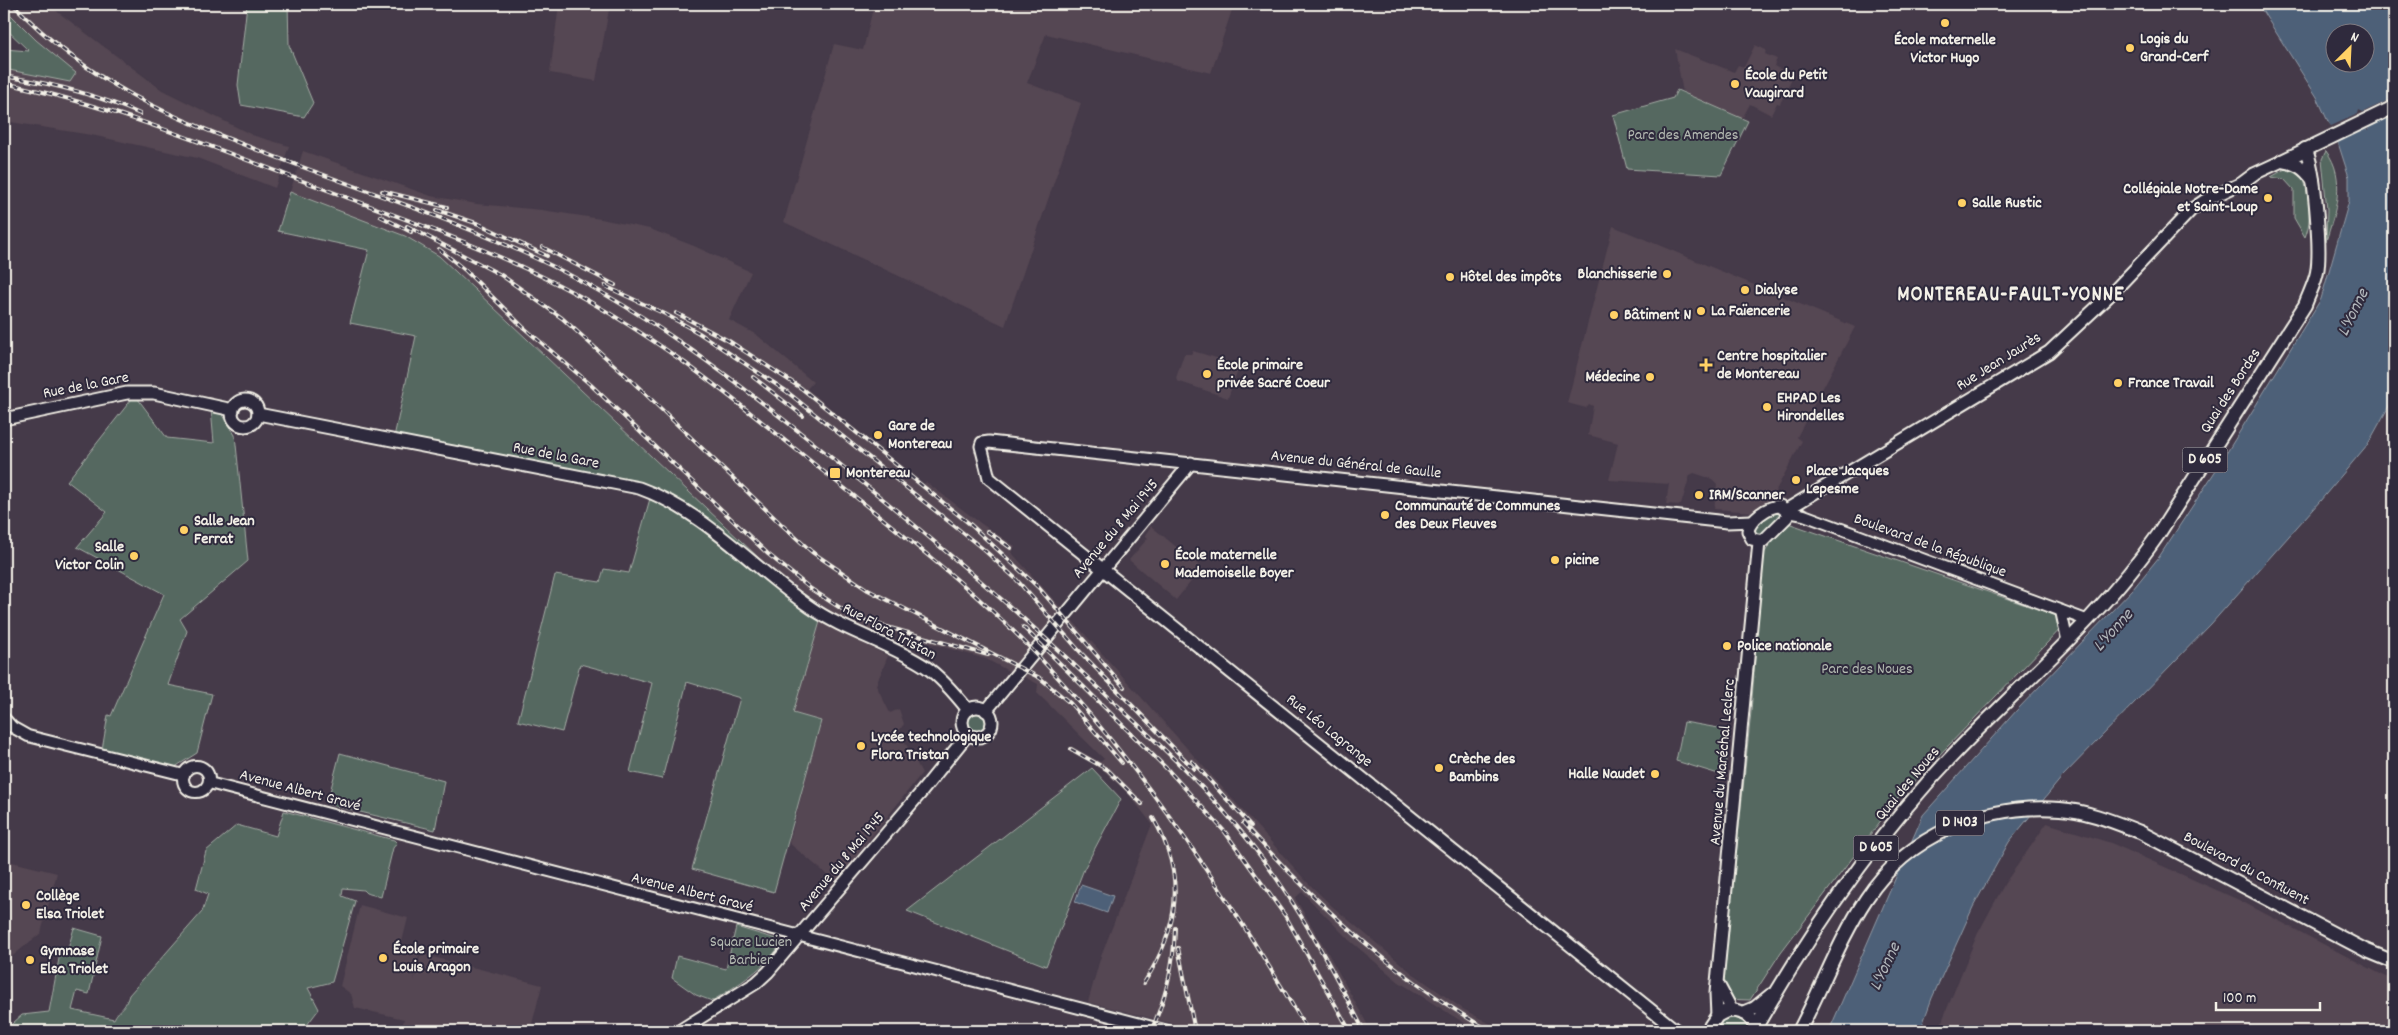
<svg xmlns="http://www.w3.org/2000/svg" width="2398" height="1035" font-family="Dekko,sans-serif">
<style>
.built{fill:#544652}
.green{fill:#546861;stroke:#a4aca4}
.water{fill:#4e6078;stroke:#909aa5;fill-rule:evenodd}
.pier{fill:#453a49}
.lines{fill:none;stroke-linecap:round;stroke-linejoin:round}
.tertiary-casing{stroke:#f4f1e8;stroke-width:14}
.secondary-casing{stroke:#f4f1e8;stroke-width:15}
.primary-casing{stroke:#f4f1e8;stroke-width:16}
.tertiary{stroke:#2f2a3d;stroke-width:10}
.secondary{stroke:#2f2a3d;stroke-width:11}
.primary{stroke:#2f2a3d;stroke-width:12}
.rail-casing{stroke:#f4f1e8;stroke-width:4}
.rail{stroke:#2f2a3d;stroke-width:2;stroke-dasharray:5.5;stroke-linecap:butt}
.poi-dot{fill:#ffd166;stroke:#2f2a3d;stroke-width:2}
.labels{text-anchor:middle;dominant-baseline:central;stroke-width:4;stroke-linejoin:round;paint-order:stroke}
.shield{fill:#2f2a3d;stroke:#b9b5b5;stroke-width:1}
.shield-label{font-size:15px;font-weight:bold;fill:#f4f1e8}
.poi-label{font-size:16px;font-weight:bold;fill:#f4f1e8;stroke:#2f2a3d;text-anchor:start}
.park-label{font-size:16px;fill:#b4bab2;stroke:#2f2a3d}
.street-label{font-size:16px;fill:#f4f1e8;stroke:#2f2a3d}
.water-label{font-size:18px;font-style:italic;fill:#b2b7bb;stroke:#2f2a3d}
.district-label{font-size:21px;font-weight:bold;letter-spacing:1px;fill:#f4f1e8;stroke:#2f2a3d}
</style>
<rect width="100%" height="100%" fill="#453a49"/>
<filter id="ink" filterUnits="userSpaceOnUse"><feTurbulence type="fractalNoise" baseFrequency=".02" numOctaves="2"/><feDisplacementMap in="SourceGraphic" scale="10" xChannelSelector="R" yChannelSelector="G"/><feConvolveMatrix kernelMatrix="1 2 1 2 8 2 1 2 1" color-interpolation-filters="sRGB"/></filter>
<g filter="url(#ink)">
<g class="built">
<path d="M 4,4 L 47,4 L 162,90 L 252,135 L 289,146 L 275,188 L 197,158 L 91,135 L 4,121 L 4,69 L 71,81 L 36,40 L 4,8 Z"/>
<path d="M 559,4 L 610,4 L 596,81 L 550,73 Z"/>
<path d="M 874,4 L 1234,4 L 1211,73 L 1046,34 L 1027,83 L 1081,103 L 1005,326 L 784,222 L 834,44 L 863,50 Z"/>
<path d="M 1755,45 L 1766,50 L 1765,54 L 1777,59 L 1774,66 L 1793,76 L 1780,104 L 1777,103 L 1771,115 L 1750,104 L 1742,119 L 1683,93 L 1675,49 L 1734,72 L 1738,65 L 1744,67 Z"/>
<path d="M 303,151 L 431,196 L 477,204 L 542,210 L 601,219 L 650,229 L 694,246 L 751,272 L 729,320 L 757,335 L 813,382 L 807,389 L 923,485 L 926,482 L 983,525 L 1015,546 L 1012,553 L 1063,610 L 1012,673 L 986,659 L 892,633 L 867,630 L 824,608 L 777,575 L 439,256 L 405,236 L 290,192 Z"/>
<path d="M 1613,226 L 1855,327 L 1797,437 L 1802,441 L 1775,492 L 1762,507 L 1753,512 L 1714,509 L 1717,484 L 1712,479 L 1694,473 L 1690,475 L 1681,505 L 1666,504 L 1669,484 L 1609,480 L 1618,443 L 1588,435 L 1593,406 L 1589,404 L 1586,408 L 1567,403 Z"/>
<path d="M 1193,351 L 1240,365 L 1228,398 L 1177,381 L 1176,378 L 1184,354 L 1191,354 Z"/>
<path d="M 1151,526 L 1202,568 L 1176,600 L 1129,560 L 1148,538 L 1145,535 Z"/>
<path d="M 1072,620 L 1307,882 L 1333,907 L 1411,972 L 1463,1009 L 1503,1031 L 1477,1031 L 1399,982 L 1349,940 L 1302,892 L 1295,898 L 1328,953 L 1371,1031 L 1201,1031 L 1088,1002 L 1100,959 L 1152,824 L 1127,792 L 1105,772 L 1083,757 L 1069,751 L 1071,746 L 1100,762 L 1104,759 L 1037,693 L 1038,684 L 1024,677 Z"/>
<path d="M 820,622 L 888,656 L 876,685 L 890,713 L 899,709 L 904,724 L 899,731 L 922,773 L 836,882 L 789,843 L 821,721 L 793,713 Z"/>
<path d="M 2047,823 L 2111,843 L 2239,900 L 2394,981 L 2394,1031 L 1938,1031 L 1977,935 L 2005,883 Z"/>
<path d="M 4,860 L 57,873 L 41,933 L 4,963 Z"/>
<path d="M 360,905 L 408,918 L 401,946 L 419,954 L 414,981 L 421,954 L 542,985 L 532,1024 L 536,1031 L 401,1031 L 404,1019 L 355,1008 L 351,994 L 340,986 Z"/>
</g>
<g class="green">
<path d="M 247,4 L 288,4 L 289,45 L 313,103 L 304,117 L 241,105 L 238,85 Z"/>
<path d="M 4,8 L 36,40 L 76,73 L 70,82 L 4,69 L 4,49 L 29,51 L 4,27 Z"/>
<path d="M 1677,90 L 1748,121 L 1721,175 L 1627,169 L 1613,115 L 1673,98 Z"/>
<path d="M 2326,151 C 2347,178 2335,213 2326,241 L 2327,210 L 2322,159 Z"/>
<path d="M 2285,169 L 2302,173 C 2308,192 2313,219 2305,237 L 2294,218 L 2294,190 L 2284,179 L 2271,177 Z"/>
<path d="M 290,192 L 405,236 L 439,256 L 777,575 L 824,608 L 793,713 L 821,721 L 774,892 L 692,869 L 740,698 L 687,682 L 662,779 L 630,772 L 652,683 L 580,664 L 562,732 L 518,721 L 555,575 L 600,582 L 604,569 L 629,573 L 653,488 L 394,437 L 416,336 L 350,323 L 369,250 L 278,231 Z"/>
<path d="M 135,395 L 167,438 L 214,443 L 211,409 L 223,415 L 235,435 L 248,561 L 180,619 L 187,631 L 168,685 L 212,694 L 197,753 L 175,767 L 102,750 L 108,715 L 111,716 L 164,594 L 77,547 L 107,512 L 67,481 Z"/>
<path d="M 1774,510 L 1782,513 L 1782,516 L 1763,536 L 1754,534 L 1753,526 Z"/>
<path d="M 1785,522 L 2069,620 L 1898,798 L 1781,952 L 1750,1000 L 1721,999 L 1751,712 L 1763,555 Z"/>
<circle cx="977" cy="722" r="10"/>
<path d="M 1684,722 L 1730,730 L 1725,776 L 1676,761 Z"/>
<path d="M 340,753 L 444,781 L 435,830 L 327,804 Z"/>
<path d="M 1092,768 L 1121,799 L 1084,869 L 1046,966 L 907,911 Z"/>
<path d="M 284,811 L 394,840 L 397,843 L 393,848 L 381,897 L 366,893 L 363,890 L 343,888 L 342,896 L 355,901 L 332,982 L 308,988 L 319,1009 L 304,1029 L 298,1031 L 4,1031 L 22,1015 L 49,1012 L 61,948 L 68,949 L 74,928 L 102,936 L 89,994 L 77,991 L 72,1010 L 114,1019 C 119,1008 124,1012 129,995 L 202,912 L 208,894 L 196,889 L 206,851 L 237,825 L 276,836 Z"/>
<path d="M 736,927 L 783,941 C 765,969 739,984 712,1001 L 696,995 L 672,978 L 677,956 L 726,969 Z"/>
<path d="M 1733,1017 L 1744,1022 L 1749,1031 L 1715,1031 L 1722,1020 Z"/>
</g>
<g class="water">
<path d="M 2258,4 L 2394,4 L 2394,397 L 2368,444 L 2320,501 L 2211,624 L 2062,777 L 2009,842 L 1973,907 L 1932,998 L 1920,1031 L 1829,1031 L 1923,815 L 2017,710 L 2133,589 L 2159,557 L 2218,467 L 2321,299 L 2349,201 L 2349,177 L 2339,146 L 2317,97 ZM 2336,32 L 2366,32 L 2366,62 L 2336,62 Z"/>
<path d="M 1081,885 L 1113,896 L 1107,913 L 1075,902 Z"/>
</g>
<path class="pier" d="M 2393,94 L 2394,114 L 2369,126 L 2368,130 L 2365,128 L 2337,141 L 2339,146 L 2337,147 L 2326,123 L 2328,122 L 2331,126 L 2358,114 L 2359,110 L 2363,112 L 2393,98 Z"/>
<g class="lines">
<g class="tertiary-casing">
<g id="tertiary">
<path d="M 1788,512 L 1804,515 L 2086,620"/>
<path d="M 2061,611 L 2067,639"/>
<path d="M 4,718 L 12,727 L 28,736 L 184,775"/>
<circle cx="196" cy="779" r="13"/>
<path d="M 209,783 L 1168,1031"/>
</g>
</g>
<g class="secondary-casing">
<g id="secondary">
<circle cx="245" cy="413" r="13"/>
<path d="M 258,414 L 639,488 C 706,512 753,568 810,607 C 846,632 890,643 926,667 C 942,678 956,695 968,710"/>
<path d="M 4,419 L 127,393 L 154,393 L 233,410"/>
<path d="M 1780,506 L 1788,512 L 1787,517 L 1763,541 L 1752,539 L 1748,531 C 1750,519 1768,506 1780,506 Z"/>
<path d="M 1786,510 L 2049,352 L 2112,293 L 2192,209 L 2204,201 L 2242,183 L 2254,174 L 2282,161"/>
<circle cx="977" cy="722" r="15"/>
<path d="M 986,711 L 1191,463"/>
<path d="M 1718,984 L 1732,1010"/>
<path d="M 1717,1016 L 1716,993 L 1759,542"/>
<path d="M 679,1031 L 756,983 L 768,972 L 919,795 L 968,734"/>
<path d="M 1677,1031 L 989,478 L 981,446 L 982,443 L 989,442 L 1727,522 L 1753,521"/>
</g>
</g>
<g class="primary-casing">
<g id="primary">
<path d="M 2282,161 L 2394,107"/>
<path d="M 2282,161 C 2297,163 2304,168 2313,180"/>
<path d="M 1743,1013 L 1755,1008 L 1771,995"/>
<path d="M 1756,1027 C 1810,933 1879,832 1954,754 C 2022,683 2101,617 2158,535 L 2305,305 C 2309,294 2315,283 2317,272 C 2321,252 2315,165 2305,149"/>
<path d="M 1707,1031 L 1717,1016 C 1733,1005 1752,1012 1757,1031"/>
<path d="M 1799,1031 C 1822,988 1839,940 1866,899 C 1908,835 1985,803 2060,809 C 2088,811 2114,822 2140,832 L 2365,950 L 2394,962"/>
</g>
</g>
<use href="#tertiary" class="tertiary"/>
<use href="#secondary" class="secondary"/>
<use href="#primary" class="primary"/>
<g class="rail-casing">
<g id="rail">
<path d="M 13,4 C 90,85 171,117 273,156 C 360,189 449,218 533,257 C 640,306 731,377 822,450 C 906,517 989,586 1068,659 C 1131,719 1198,776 1252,845 C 1297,902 1331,967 1364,1031"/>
<path d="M 9,77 C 55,84 98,95 140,114"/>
<path d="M 4,83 C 100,103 192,139 284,174 C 371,207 459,236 543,277 C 593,301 640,331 685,363 C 738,401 787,443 838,483 C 908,539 980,594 1041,659 C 1146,772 1230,899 1308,1031"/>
<path d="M 382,191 L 447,207"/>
<path d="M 437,210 L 479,224 L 547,256"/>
<path d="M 380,216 L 411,232"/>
<path d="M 407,226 L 501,275 L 562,318 L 634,383 L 782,525 L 812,552 L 868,590 L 1040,678 L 1070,703 L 1122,763"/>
<path d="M 542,247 L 615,285"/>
<path d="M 439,249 L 466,271 L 523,327 L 591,385 L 768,554 L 811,589 L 845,611 L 869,622 L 988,655"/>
<path d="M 605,286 L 665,314 L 699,333 L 786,391 L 983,549 L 1015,578 L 1083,655 L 1194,769"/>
<path d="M 676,313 L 729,341 L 801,388 L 971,525 L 1039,588 L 1124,687"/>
<path d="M 753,377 L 803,416"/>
<path d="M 987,531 L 1011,548"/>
<path d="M 1023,627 L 1169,771 L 1225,832 L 1286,917 L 1350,1031"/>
<path d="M 1071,749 L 1108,770 L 1142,804"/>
<path d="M 1192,761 L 1251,826"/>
<path d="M 1243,823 C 1315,903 1395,977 1490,1031"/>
<path d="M 1178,948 L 1195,1031"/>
<path d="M 1144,983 C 1179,928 1187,876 1153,818"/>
<path d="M 1151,1031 C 1166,998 1174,965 1175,928"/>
</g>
</g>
<use href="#rail" class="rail"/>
</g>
</g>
<g class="poi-dot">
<circle cx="1945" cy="23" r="5"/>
<circle cx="2130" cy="48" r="5"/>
<circle cx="1735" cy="84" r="5"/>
<circle cx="2268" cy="198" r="5"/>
<circle cx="1962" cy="203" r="5"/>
<circle cx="1667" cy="274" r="5"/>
<circle cx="1450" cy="277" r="5"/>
<circle cx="1745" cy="290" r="5"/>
<circle cx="1701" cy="311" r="5"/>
<circle cx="1614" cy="315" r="5"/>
<path d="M1703.5 357.5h5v5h5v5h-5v5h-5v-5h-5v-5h5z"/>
<circle cx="1207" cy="374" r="5"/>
<circle cx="1650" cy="377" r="5"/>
<circle cx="2118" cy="383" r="5"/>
<circle cx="1767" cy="407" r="5"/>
<circle cx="878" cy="435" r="5"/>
<rect x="829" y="467" width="12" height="12" rx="2.5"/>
<circle cx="1796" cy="480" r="5"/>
<circle cx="1699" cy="495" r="5"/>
<circle cx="1385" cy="515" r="5"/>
<circle cx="184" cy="530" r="5"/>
<circle cx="134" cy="556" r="5"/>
<circle cx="1555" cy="560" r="5"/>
<circle cx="1165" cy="564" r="5"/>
<circle cx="1727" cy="646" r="5"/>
<circle cx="861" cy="746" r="5"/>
<circle cx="1439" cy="768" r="5"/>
<circle cx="1655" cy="774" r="5"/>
<circle cx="26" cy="905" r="5"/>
<circle cx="383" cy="958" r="5"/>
<circle cx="30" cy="960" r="5"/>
</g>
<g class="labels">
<g class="shield">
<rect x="2182.5" y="447.5" width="45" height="25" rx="4"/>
<rect x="1936" y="810.5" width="48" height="25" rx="4"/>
<rect x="1853.5" y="835.5" width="45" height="25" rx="4"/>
</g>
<g class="shield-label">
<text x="2205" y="460">D 605</text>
<text x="1960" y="823">D 1403</text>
<text x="1876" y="848">D 605</text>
</g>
<g class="poi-label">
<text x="2140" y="39">Logis du<tspan x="2140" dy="18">Grand-Cerf</tspan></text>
<text x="1945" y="40" text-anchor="middle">École maternelle<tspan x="1945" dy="18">Victor Hugo</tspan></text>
<text x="1745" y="75">École du Petit<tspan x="1745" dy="18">Vaugirard</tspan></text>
<text x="2258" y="189" text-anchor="end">Collégiale Notre-Dame<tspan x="2258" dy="18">et Saint-Loup</tspan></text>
<text x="1972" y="203">Salle Rustic</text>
<text x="1657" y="274" text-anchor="end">Blanchisserie</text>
<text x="1460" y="277">Hôtel des impôts</text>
<text x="1755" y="290">Dialyse</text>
<text x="1711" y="311">La Faïencerie</text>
<text x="1624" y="315">Bâtiment N</text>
<text x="1717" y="356">Centre hospitalier<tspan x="1717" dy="18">de Montereau</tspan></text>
<text x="1217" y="365">École primaire<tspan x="1217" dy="18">privée Sacré Coeur</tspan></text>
<text x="1640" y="377" text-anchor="end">Médecine</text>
<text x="2128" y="383">France Travail</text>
<text x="1777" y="398">EHPAD Les<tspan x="1777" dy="18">Hirondelles</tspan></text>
<text x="888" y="426">Gare de<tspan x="888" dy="18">Montereau</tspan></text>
<text x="1806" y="471">Place Jacques<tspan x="1806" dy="18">Lepesme</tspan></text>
<text x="846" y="473">Montereau</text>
<text x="1709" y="495">IRM/Scanner</text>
<text x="1395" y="506">Communauté de Communes<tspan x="1395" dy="18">des Deux Fleuves</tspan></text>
<text x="194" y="521">Salle Jean<tspan x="194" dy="18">Ferrat</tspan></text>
<text x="124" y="547" text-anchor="end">Salle<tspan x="124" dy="18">Victor Colin</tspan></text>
<text x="1175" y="555">École maternelle<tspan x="1175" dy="18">Mademoiselle Boyer</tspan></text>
<text x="1565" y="560">picine</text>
<text x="1737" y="646">Police nationale</text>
<text x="871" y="737">Lycée technologique<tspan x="871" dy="18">Flora Tristan</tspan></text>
<text x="1449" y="759">Crèche des<tspan x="1449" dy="18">Bambins</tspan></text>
<text x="1645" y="774" text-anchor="end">Halle Naudet</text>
<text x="36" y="896">Collège<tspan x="36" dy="18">Elsa Triolet</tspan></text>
<text x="393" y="949">École primaire<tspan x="393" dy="18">Louis Aragon</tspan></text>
<text x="40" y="951">Gymnase<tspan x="40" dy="18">Elsa Triolet</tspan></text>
</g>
<g class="park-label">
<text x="1683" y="135">Parc des Amendes</text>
<text x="1867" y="669">Parc des Noues</text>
<text x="751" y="942">Square Lucien<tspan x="751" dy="18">Barbier</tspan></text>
</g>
<g class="street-label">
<text transform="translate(1999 362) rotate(-32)">Rue Jean Jaurès</text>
<text transform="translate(86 386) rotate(-11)">Rue de la Gare</text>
<text transform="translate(2231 391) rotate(-57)">Quai des Bordes</text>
<text transform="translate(556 456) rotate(11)">Rue de la Gare</text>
<text transform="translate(1356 465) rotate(6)">Avenue du Général de Gaulle</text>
<text transform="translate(1116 529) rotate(-50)">Avenue du 8 Mai 1945</text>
<text transform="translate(1930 546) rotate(20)">Boulevard de la République</text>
<text transform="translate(889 632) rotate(28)">Rue Flora Tristan</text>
<text transform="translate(1329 731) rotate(39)">Rue Léo Lagrange</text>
<text transform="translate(1723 762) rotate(-85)">Avenue du Maréchal Leclerc</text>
<text transform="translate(1908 784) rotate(-50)">Quai des Noues</text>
<text transform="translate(300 791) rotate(15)">Avenue Albert Gravé</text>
<text transform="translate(842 862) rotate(-50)">Avenue du 8 Mai 1945</text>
<text transform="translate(2246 869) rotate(28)">Boulevard du Confluent</text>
<text transform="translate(692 893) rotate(14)">Avenue Albert Gravé</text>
</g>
<g class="water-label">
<text transform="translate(2354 313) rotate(-64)">L'Yonne</text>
<text transform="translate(2114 631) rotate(-48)">L'Yonne</text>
<text transform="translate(1886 967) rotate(-65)">L'Yonne</text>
</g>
<g class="district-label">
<text x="2011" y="296">MONTEREAU-FAULT-YONNE</text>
</g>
</g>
<rect width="2398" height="1035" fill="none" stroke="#2f2a3d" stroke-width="20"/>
<rect x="10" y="10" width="2378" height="1015" fill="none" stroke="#f4f1e8" stroke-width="2" filter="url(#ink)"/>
<g transform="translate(2350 48) rotate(24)"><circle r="24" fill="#2f2a3d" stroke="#7e7a81"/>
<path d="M0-4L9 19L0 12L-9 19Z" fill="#ffd166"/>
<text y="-8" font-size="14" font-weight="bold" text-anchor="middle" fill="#f4f1e8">N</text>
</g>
<path d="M2216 1002v8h104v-8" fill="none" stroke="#f4f1e8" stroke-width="2.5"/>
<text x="2223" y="1002" font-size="15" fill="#f4f1e8" stroke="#2f2a3d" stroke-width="4" paint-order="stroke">100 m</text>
</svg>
